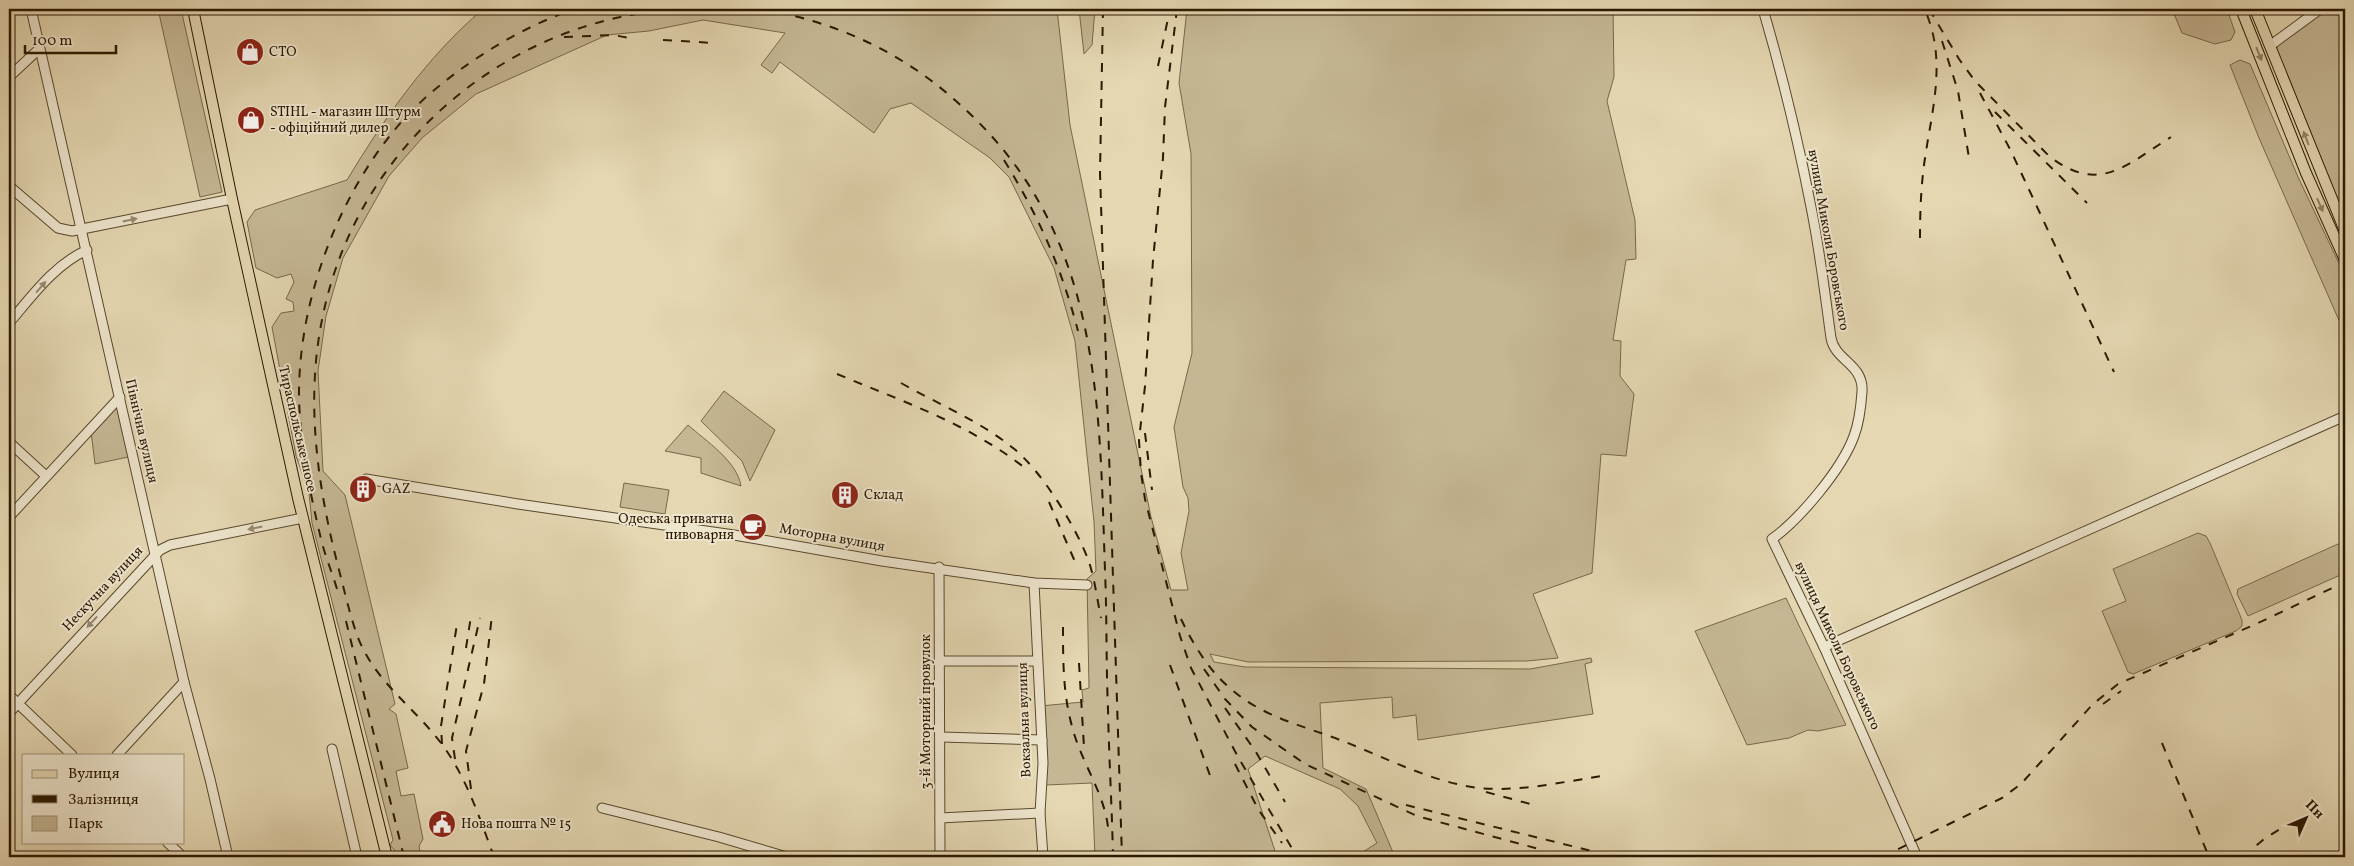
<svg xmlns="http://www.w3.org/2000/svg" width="2354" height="866" font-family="Vollkorn,serif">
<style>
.green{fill:#c5b794;stroke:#78684a}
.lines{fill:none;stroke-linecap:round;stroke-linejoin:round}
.minor-casing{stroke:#5a482c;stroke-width:11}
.major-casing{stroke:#2c1800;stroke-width:12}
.minor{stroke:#ede5cd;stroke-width:9}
.major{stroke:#e4d7b2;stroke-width:10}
.rail{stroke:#2c1800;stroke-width:2;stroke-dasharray:9 9;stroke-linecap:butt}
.oneway{fill:#918162}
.oneway2{fill:#968971}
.labels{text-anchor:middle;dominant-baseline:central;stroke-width:4;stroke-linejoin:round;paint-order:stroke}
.poi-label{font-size:14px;fill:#2c1800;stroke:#ede5cd;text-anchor:start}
.street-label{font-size:14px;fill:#2c1800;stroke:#ede5cd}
</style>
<rect width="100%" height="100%" fill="#e4d7b2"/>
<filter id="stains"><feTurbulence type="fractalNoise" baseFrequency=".004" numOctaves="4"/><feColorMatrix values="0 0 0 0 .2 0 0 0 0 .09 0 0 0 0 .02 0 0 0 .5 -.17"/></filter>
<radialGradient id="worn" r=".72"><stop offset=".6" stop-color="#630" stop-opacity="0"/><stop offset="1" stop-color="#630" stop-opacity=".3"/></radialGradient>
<g class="green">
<path d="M 158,9 L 181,9 L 222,192 L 200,197 Z"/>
<path d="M 483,9 L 1057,9 L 1070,125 L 1151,517 L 1171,590 L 1188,590 L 1181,553 L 1189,511 L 1188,498 L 1183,487 L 1174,427 L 1192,353 L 1191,154 L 1179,83 L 1187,9 L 1622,9 L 1613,9 L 1614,77 L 1607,101 L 1635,220 L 1636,259 L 1626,260 L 1613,340 L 1621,341 L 1620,376 L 1634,394 L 1626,456 L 1601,454 L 1592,573 L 1533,594 L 1558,658 L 1527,661 L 1248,662 L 1210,654 L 1214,662 L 1245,667 L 1530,669 L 1591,658 L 1592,662 L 1585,664 L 1593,714 L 1418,740 L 1416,715 L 1393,718 L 1392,697 L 1320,703 L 1323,768 L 1366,789 L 1395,857 L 1355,857 L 1377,843 L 1358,806 L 1340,789 L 1265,756 L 1248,769 L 1277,857 L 1095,857 L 1092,783 L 1046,785 L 1040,706 L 1083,702 L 1082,690 L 1089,688 L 1087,579 L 1096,571 L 1094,522 L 1075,341 L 1054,268 L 1009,177 L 990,158 L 911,103 L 890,109 L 874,133 L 780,62 L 772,73 L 761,65 L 785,33 L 703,20 L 649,31 L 607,35 L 476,94 L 422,138 L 389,176 L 343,258 L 326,316 L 318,371 L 323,471 L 345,495 L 395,704 L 389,709 L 396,714 L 408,768 L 396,771 L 401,796 L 414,794 L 423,839 L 419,846 L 421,857 L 400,857 L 390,845 L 393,840 L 312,523 L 309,493 L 296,456 L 272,327 L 281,313 L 294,311 L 293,302 L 286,299 L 294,282 L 291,274 L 277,278 L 256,268 L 247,222 L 255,210 L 347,180 C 385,117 427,57 483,9 Z"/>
<path d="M 1079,9 L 1095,9 L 1092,45 L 1084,54 Z"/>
<path d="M 2172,9 L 2215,9 L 2229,15 L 2235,32 L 2231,40 L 2215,44 L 2182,33 Z"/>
<path d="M 2324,9 L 2345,9 L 2345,218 L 2276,50 L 2278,45 Z"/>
<path d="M 2240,60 L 2250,64 L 2298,177 L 2345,276 L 2345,334 L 2259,138 L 2230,65 Z"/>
<path d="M 724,391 L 775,430 L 750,481 L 742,461 L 701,421 Z"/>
<path d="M 120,400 L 133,456 L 95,464 L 91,432 Z"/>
<path d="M 688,425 C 706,441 737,461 741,486 L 701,473 L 701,458 L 665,451 Z"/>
<path d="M 624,483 L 669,490 L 665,514 L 620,507 Z"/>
<path d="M 2198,533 L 2206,536 L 2210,543 L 2242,620 L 2242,626 L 2236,631 L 2133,674 L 2128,672 L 2102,611 L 2126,601 L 2113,569 Z"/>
<path d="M 2338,544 L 2345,550 L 2345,573 L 2248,616 L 2237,594 L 2238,589 Z"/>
<path d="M 1786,598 L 1846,725 L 1818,731 L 1808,730 L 1789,738 L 1747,745 L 1695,631 Z"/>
</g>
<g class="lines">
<g class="minor-casing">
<g id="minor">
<path d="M 31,9 L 184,682 L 210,779 L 228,857"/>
<path d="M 1763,9 C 1782,74 1798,140 1811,207 C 1820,251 1825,295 1831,338 C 1835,361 1864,364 1862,392 C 1861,406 1859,423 1854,436 C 1842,469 1800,519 1772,539 L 1824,647 L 1917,857"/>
<path d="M 2271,45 L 2320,9"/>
<path d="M 9,77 L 39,49"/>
<path d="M 9,186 L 58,228 L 72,231 L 232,199"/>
<path d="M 9,323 C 32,296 54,265 87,250"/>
<path d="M 9,442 L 46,476"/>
<path d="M 366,479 L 518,504 L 734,535 L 882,561 L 1034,583 L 1087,585"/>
<path d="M 9,517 L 120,397"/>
<path d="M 939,567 L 940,857"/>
<path d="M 1034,583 L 1043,763 L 1040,813 L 1043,857"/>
<path d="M 1824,647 L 2345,416"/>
<path d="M 940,661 L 1037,661"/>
<path d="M 9,695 L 72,755"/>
<path d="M 9,713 L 160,550 L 170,545 L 303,518"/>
<path d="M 941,737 L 1042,740"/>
<path d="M 332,749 L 357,857"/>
<path d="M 117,755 L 184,682"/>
<path d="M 602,808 L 719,837 L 787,857"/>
<path d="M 940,818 L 1040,813"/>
<path d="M 167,842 L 183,857"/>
</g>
</g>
<g class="major-casing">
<g id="major">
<path d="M 193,9 L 232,199 L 298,498 L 387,857"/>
<path d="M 2241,9 L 2306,173 L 2345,260"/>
<path d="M 2255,9 L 2345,231"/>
</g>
</g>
<use href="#minor" class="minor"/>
<use href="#major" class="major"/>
<g class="rail">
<path d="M 721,9 L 768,14"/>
<path d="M 760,9 C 834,21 900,51 956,101 C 1101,228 1099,394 1105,571 C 1107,617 1106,663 1108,709 C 1109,759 1112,808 1113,857"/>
<path d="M 1103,9 L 1100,173 L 1122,857"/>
<path d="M 1177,9 L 1165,107 L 1163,158 L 1153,260 L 1145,386 L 1139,440 L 1141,473 L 1145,499 L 1180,636 L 1191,668 L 1238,757 L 1297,857"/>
<path d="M 1929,9 L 1959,59 L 1975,81 L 2049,156 C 2099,195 2126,165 2171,137"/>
<path d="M 564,37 L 613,35 L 635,39"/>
<path d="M 663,40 L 714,43"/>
<path d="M 1942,41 L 1958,91 L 1969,158"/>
<path d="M 1158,66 L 1170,9"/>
<path d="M 1980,93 L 2011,151 L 2114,372"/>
<path d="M 1995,112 L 2087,203"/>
<path d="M 1004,160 C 1039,217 1061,266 1078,331"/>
<path d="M 1920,238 C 1920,211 1921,185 1925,158 C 1932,110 1946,63 1927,15"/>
<path d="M 837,374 C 902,401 969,424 1025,468"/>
<path d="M 901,383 C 938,404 980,421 1013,448 C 1041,470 1077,528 1089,562 C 1095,580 1097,599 1101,618"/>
<path d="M 1145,433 L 1152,490"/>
<path d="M 1049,502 L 1076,564"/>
<path d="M 337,589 C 332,572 325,556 321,539 C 310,493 300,444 299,397 C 298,292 347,169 425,98 C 468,60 520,28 574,9"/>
<path d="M 1181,619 C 1193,644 1209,671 1231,689 C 1263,717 1301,725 1340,740 C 1385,757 1430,782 1479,788 C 1519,792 1562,782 1602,776"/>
<path d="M 346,621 L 404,857"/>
<path d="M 1063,627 C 1063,662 1063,696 1073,730 C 1082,763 1104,793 1108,827"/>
<path d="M 466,648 L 471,616"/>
<path d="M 1079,663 L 1084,747"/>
<path d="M 1170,665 L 1212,781"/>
<path d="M 1204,669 L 1225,699 L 1252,727 L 1305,764 L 1417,816 L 1539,849"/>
<path d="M 2103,704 L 2121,691"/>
<path d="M 1225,708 L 1256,752 L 1285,802"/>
<path d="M 2162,743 L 2209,857"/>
<path d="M 442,744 L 441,726 L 457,624"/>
<path d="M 455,759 L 452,738 L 480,618"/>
<path d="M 1235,764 L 1258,809 L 1282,843"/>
<path d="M 471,789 L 466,751 L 484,684 L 492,615"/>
<path d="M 1486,792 L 1534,805"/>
<path d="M 1406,805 L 1616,857"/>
<path d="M 1610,852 L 1630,857"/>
<path d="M 494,857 C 480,819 466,776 441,743 C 412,705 374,681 357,635 C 349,612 344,589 338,566 C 317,484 305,399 323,315 C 358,145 509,17 682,9"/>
<path d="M 1882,857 L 2002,798 L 2021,784 L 2093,704 L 2118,684 L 2256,624 L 2345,582"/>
<path d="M 2243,857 L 2264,839 L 2288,824"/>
</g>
</g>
<defs><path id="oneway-solid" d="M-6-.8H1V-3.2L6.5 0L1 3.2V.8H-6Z" transform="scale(1.25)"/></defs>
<g class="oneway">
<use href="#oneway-solid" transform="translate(2259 54) rotate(68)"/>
<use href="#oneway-solid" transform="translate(2306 138) rotate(-111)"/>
<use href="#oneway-solid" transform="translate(2320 205) rotate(66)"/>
</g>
<g class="oneway2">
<use href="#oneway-solid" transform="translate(130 220) rotate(-12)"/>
<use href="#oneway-solid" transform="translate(41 287) rotate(-49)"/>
<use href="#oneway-solid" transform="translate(255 528) rotate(168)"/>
<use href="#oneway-solid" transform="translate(92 622) rotate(133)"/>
</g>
<defs>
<g id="shop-disc" transform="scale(1.4375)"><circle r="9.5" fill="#8f2418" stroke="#ede5cd"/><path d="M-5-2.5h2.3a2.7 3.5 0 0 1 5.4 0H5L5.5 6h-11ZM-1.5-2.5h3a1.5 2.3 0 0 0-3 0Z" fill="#fff"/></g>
<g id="building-disc" transform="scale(1.4375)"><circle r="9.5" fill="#8f2418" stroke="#ede5cd"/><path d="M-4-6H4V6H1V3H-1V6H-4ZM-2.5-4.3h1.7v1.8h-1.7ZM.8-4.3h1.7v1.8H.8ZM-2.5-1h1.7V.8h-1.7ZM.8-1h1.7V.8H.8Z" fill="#fff"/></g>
<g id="cafe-disc" transform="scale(1.4375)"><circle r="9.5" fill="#8f2418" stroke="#ede5cd"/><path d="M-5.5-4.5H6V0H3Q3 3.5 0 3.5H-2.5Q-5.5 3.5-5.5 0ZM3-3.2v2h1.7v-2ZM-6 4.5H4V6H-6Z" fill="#fff"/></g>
<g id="civic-disc" transform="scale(1.4375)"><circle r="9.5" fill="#8f2418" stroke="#ede5cd"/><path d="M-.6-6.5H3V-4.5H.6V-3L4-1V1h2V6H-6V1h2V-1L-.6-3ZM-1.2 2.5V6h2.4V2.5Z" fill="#fff"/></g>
</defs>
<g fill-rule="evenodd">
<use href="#shop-disc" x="250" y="52"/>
<use href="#shop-disc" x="251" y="120"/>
<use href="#building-disc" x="363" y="489"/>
<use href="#building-disc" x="845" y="495"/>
<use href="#cafe-disc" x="753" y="527"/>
<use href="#civic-disc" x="442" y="824"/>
</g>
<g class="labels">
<g class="poi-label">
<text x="269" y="52">СТО</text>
<text x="270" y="112">STIHL - магазин Штурм<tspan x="270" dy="16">- офіційний дилер</tspan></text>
<text x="382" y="489">GAZ</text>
<text x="864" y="495">Склад</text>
<text x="734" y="519" text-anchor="end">Одеська приватна<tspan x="734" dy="16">пивоварня</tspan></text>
<text x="461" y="824">Нова пошта № 15</text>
</g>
<g class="street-label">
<text transform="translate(1828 240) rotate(80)">вулиця Миколи Боровського</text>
<text transform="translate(297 429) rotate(77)">Тираспольське шосе</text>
<text transform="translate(141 431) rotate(77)">Північна вулиця</text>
<text transform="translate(832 538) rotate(10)">Моторна вулиця</text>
<text transform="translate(103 589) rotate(-47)">Нескучна вулиця</text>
<text transform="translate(1837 646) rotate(65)">вулиця Миколи Боровського</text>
<text transform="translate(926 712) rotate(-90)">3-й Моторний провулок</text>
<text transform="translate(1025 720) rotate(-92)">Вокзальна вулиця</text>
</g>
</g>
<rect width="2354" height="866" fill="none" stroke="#e4d7b2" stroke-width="30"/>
<rect x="10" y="10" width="2334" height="846" fill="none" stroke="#2c1800" stroke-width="2.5"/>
<rect x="15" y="15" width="2324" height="836" fill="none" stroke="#2c1800"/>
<rect x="22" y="754" width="162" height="90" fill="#ede5cd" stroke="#a0937b"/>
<rect x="32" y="770" width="25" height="8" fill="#e4d7b2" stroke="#a0937b"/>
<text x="68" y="778" font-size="15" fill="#2c1800">Вулиця</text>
<rect x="32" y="795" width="25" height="8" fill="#2c1800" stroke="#a0937b"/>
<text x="68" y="804" font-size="15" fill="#2c1800">Залізниця</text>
<rect x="32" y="816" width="25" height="15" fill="#c5b794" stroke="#a0937b"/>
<text x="68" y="828" font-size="15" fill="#2c1800">Парк</text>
<g transform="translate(2306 818) rotate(45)" stroke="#ede5cd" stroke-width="4" paint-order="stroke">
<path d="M0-4L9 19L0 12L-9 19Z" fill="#2c1800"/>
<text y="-8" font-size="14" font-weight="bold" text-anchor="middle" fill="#2c1800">Пн</text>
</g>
<path d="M25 45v8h91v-8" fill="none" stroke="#2c1800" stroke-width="2.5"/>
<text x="32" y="45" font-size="15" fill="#2c1800" stroke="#ede5cd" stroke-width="4" paint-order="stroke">100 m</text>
<rect width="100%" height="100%" filter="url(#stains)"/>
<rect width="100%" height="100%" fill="url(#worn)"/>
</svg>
